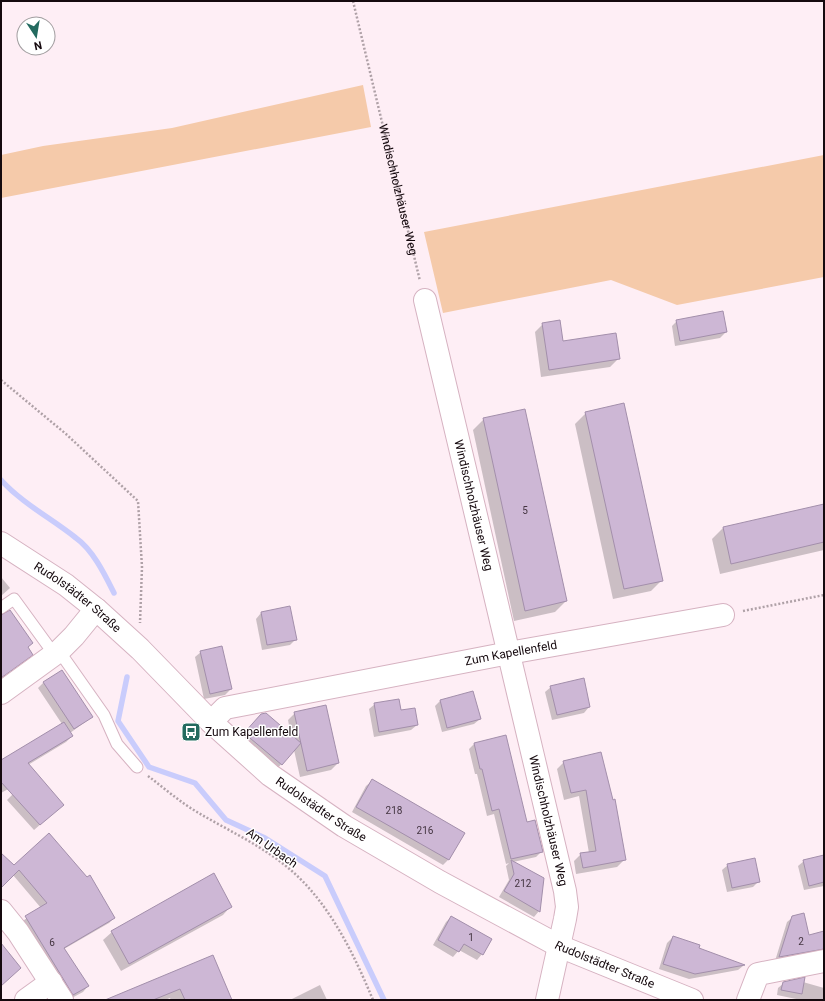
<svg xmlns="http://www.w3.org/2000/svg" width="825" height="1001" font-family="Roboto,sans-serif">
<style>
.green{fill:#f5caaa}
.shadow{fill:#0003}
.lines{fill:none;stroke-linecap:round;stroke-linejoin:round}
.stream{stroke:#c9ccfc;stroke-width:5.5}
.building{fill:#cdb7d5;stroke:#a38fab}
.service-casing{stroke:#d6b2c1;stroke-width:13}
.minor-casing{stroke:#d6b2c1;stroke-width:24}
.tertiary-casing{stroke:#d6b2c1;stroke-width:24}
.path{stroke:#afa1a7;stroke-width:2.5;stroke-dasharray:2 2;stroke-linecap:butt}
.service{stroke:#fff;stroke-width:11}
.minor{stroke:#fff;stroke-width:22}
.tertiary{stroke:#fff;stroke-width:22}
.labels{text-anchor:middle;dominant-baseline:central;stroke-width:3;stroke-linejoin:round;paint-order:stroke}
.number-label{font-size:10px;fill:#433440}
.street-label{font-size:12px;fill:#15090e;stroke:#fff}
.poi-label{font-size:12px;fill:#15090e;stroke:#fff;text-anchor:start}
</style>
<rect width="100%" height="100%" fill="#feeef5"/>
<g class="green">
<path d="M 363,85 L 371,127 L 1,198 L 1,155 L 43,146 L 172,128 Z"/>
<path d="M 824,155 L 824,277 L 677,305 L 611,280 L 443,313 L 424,232 Z"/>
</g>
<g class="shadow">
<path d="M 677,321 L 726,332 L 720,338 L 675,346 L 672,326 Z"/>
<path d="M 543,324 L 563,342 L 619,358 L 610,367 L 541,377 L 535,332 Z"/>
<path d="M 586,413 L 662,580 L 651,591 L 613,599 L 575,424 Z"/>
<path d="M 484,419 L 566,601 L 555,612 L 514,621 L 473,430 Z"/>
<path d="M 824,505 L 824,550 L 720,574 L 712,539 L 723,528 Z"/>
<path d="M 1,577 L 10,588 L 1,596 Z"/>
<path d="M 261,613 L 296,639 L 290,645 L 262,650 L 256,619 Z"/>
<path d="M 201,652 L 231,689 L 225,695 L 204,699 L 195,657 Z"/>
<path d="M 44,682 L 92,717 L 70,733 L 72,736 L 66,742 L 28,765 L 57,810 L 34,830 L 7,800 L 14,793 L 10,788 L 1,793 L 1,757 L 3,760 L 62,724 L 38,688 Z"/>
<path d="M 551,687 L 589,707 L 584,713 L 552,720 L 545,692 Z"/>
<path d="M 440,701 L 480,719 L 474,724 L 442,732 L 435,706 Z"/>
<path d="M 375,704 L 417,725 L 411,730 L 374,737 L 369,709 Z"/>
<path d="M 295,713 L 338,763 L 331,770 L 300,777 L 294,750 L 276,770 L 240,739 L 255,721 L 291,736 L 288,720 Z"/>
<path d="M 474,744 L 527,824 L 542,851 L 536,857 L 513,862 L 539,911 L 534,917 L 499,897 L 509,880 L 506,866 L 509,863 L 506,864 L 494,814 L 487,816 L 477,774 L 475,774 L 469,749 Z"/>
<path d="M 601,753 L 624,860 L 617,867 L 576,874 L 574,861 L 581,854 L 589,853 L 579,796 L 564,800 L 557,769 L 564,762 Z"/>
<path d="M 372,781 L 449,859 L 443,865 L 352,812 L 366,786 Z"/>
<path d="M 1,854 L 14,866 L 114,918 L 109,923 L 64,949 L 88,986 L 83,992 L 68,1000 L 20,923 L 41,908 L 13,875 L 1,887 Z"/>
<path d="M 824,856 L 824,886 L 804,890 L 798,866 L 804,861 Z"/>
<path d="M 728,865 L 759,881 L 753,887 L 727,892 L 722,870 Z"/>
<path d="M 231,906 L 223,915 L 121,971 L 103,940 L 112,932 Z"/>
<path d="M 451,917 L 482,954 L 477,960 L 459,950 L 453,957 L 433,945 L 446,922 Z"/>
<path d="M 793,917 L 808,936 L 824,932 L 824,953 L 775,961 L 787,922 Z"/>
<path d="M 673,937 L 698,949 L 743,966 L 738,970 L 689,979 L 659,969 L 667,943 Z"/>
<path d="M 213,956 L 231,1000 L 171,1000 L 170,998 L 165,1000 L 108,1000 Z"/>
<path d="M 803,982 L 824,988 L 824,1000 L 801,1000 L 777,995 L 778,988 L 784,983 Z"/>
<path d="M 320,985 L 327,1000 L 291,1000 L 292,999 Z"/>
</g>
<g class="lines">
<g class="stream">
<path d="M 1,480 C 23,504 51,518 76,538 C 93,550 105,575 114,593"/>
<path d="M 127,677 L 118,721 L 149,767 L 195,783 L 226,820 L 265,838 L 325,876 L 384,1000"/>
</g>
</g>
<g class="building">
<path d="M 723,311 L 727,332 L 680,341 L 676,320 Z"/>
<path d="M 560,320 L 563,341 L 616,333 L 620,359 L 549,370 L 542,323 Z"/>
<path d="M 624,403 L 663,581 L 624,589 L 585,412 Z"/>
<path d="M 525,409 L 567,601 L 525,611 L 483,418 Z"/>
<path d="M 824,504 L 824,542 L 731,564 L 723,527 Z"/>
<path d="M 290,606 L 297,640 L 267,645 L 261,612 Z"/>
<path d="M 10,610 L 33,643 L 28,647 L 33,655 L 1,678 L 1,615 Z"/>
<path d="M 222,646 L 232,689 L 210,694 L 200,651 Z"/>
<path d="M 62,670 L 93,717 L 74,729 L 43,682 Z"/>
<path d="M 584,678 L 590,707 L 557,715 L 550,686 Z"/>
<path d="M 473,691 L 481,719 L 447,728 L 440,700 Z"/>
<path d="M 399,699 L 401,710 L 415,708 L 418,725 L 379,732 L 374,703 Z"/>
<path d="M 326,705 L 339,763 L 307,771 L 294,712 Z"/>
<path d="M 266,713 L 301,743 L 282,765 L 244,733 L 261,714 Z"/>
<path d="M 64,722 L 73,736 L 28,763 L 64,805 L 40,825 L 1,782 L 1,760 Z"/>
<path d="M 506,735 L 527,822 L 535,820 L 543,852 L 511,859 L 499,809 L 492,811 L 482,769 L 480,769 L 474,743 Z"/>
<path d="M 601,752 L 613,800 L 615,799 L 626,860 L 583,868 L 580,853 L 596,851 L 586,790 L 571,793 L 563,761 Z"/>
<path d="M 372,779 L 465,833 L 449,860 L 356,807 Z"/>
<path d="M 49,833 L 87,877 L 90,875 L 115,918 L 64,948 L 89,986 L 73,995 L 25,916 L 47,903 L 19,870 L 1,888 L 1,853 L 14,865 Z"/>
<path d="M 824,855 L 824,882 L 809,886 L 803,860 Z"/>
<path d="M 755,858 L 760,882 L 732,888 L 727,864 Z"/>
<path d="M 511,860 L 544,878 L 540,912 L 504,891 L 514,874 Z"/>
<path d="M 214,873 L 232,907 L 129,964 L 111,931 Z"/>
<path d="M 804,913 L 809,935 L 824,931 L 824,949 L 779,957 L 792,916 Z"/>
<path d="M 451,916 L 492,939 L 483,955 L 464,944 L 459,952 L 438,940 Z"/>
<path d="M 673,936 L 700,945 L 699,948 L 745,965 L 695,974 L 663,964 Z"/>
<path d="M 1,943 L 21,968 L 1,986 Z"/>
<path d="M 213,955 L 232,1000 L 185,1000 L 180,989 L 153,1000 L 105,1000 Z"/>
<path d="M 805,977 L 802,994 L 781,990 L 783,982 Z"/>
</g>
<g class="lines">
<g class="service-casing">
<g id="service">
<path d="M 1,608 L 14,599 L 54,654"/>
<path d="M 59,651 L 104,715 L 117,744 L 137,767"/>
</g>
</g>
<g class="minor-casing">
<g id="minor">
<path id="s2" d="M 425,300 L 565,891 L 567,907 L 565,919 L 547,1000"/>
<path id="s3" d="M 211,722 L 225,708 L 509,653 L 723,615"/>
<path d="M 26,1000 L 51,982"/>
<path d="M 748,1000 L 758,974 L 824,961"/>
</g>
</g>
<g class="tertiary-casing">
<g id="tertiary">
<path id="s4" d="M 1,543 L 66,585 L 96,609 L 140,649 L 211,722 L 270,775 L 344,826 L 440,882 L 559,946 L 692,1000"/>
<path d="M 1,693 L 59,651 L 74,636 L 96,609"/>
<path d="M 1,911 L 18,932 L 62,1000"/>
</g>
</g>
<g class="path">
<path id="s1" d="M 353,1 L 420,281"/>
<path d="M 1,380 L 66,434 L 138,501 L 142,567 L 140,623"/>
<path d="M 743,611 L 824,595"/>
<path d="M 148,776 C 164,788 180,802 197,812 C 229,831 265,847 293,872 C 330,905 354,954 373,1000"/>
</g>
<use href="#service" class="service"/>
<use href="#minor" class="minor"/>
<use href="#tertiary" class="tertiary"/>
</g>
<defs>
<g id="bus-square" transform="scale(1)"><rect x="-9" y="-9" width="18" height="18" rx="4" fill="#236a5f" stroke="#fff"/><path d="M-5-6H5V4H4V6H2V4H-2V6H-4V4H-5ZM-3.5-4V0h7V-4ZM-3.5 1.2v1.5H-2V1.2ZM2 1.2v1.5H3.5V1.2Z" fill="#fff"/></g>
</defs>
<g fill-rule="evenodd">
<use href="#bus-square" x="191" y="732"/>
</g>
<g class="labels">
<g class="number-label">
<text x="525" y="510">5</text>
<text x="394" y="810">218</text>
<text x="425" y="830">216</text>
<text x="523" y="883">212</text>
<text x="471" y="937">1</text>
<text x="801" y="941">2</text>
<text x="52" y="942">6</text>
</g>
<g class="street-label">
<text stroke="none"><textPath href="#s1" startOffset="194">Windischholzhäuser Weg</textPath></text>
<text stroke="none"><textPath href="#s2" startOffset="211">Windischholzhäuser Weg</textPath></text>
<text stroke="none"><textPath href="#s4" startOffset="94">Rudolstädter Straße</textPath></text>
<text stroke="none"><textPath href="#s3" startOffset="311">Zum Kapellenfeld</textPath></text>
<text stroke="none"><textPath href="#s4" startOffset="418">Rudolstädter Straße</textPath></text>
<text stroke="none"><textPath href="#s2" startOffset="535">Windischholzhäuser Weg</textPath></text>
<text transform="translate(272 848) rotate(35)">Am Urbach</text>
<text stroke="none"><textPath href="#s4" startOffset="742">Rudolstädter Straße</textPath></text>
</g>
<g class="poi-label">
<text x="205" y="732">Zum Kapellenfeld</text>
</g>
</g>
<rect width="825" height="1001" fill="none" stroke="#15090e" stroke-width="4"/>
<g transform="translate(36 36) rotate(168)"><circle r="19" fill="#ffffff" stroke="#a19d9f"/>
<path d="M0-3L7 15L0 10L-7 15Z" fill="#236a5f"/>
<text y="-6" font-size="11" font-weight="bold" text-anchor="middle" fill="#15090e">N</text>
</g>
</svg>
